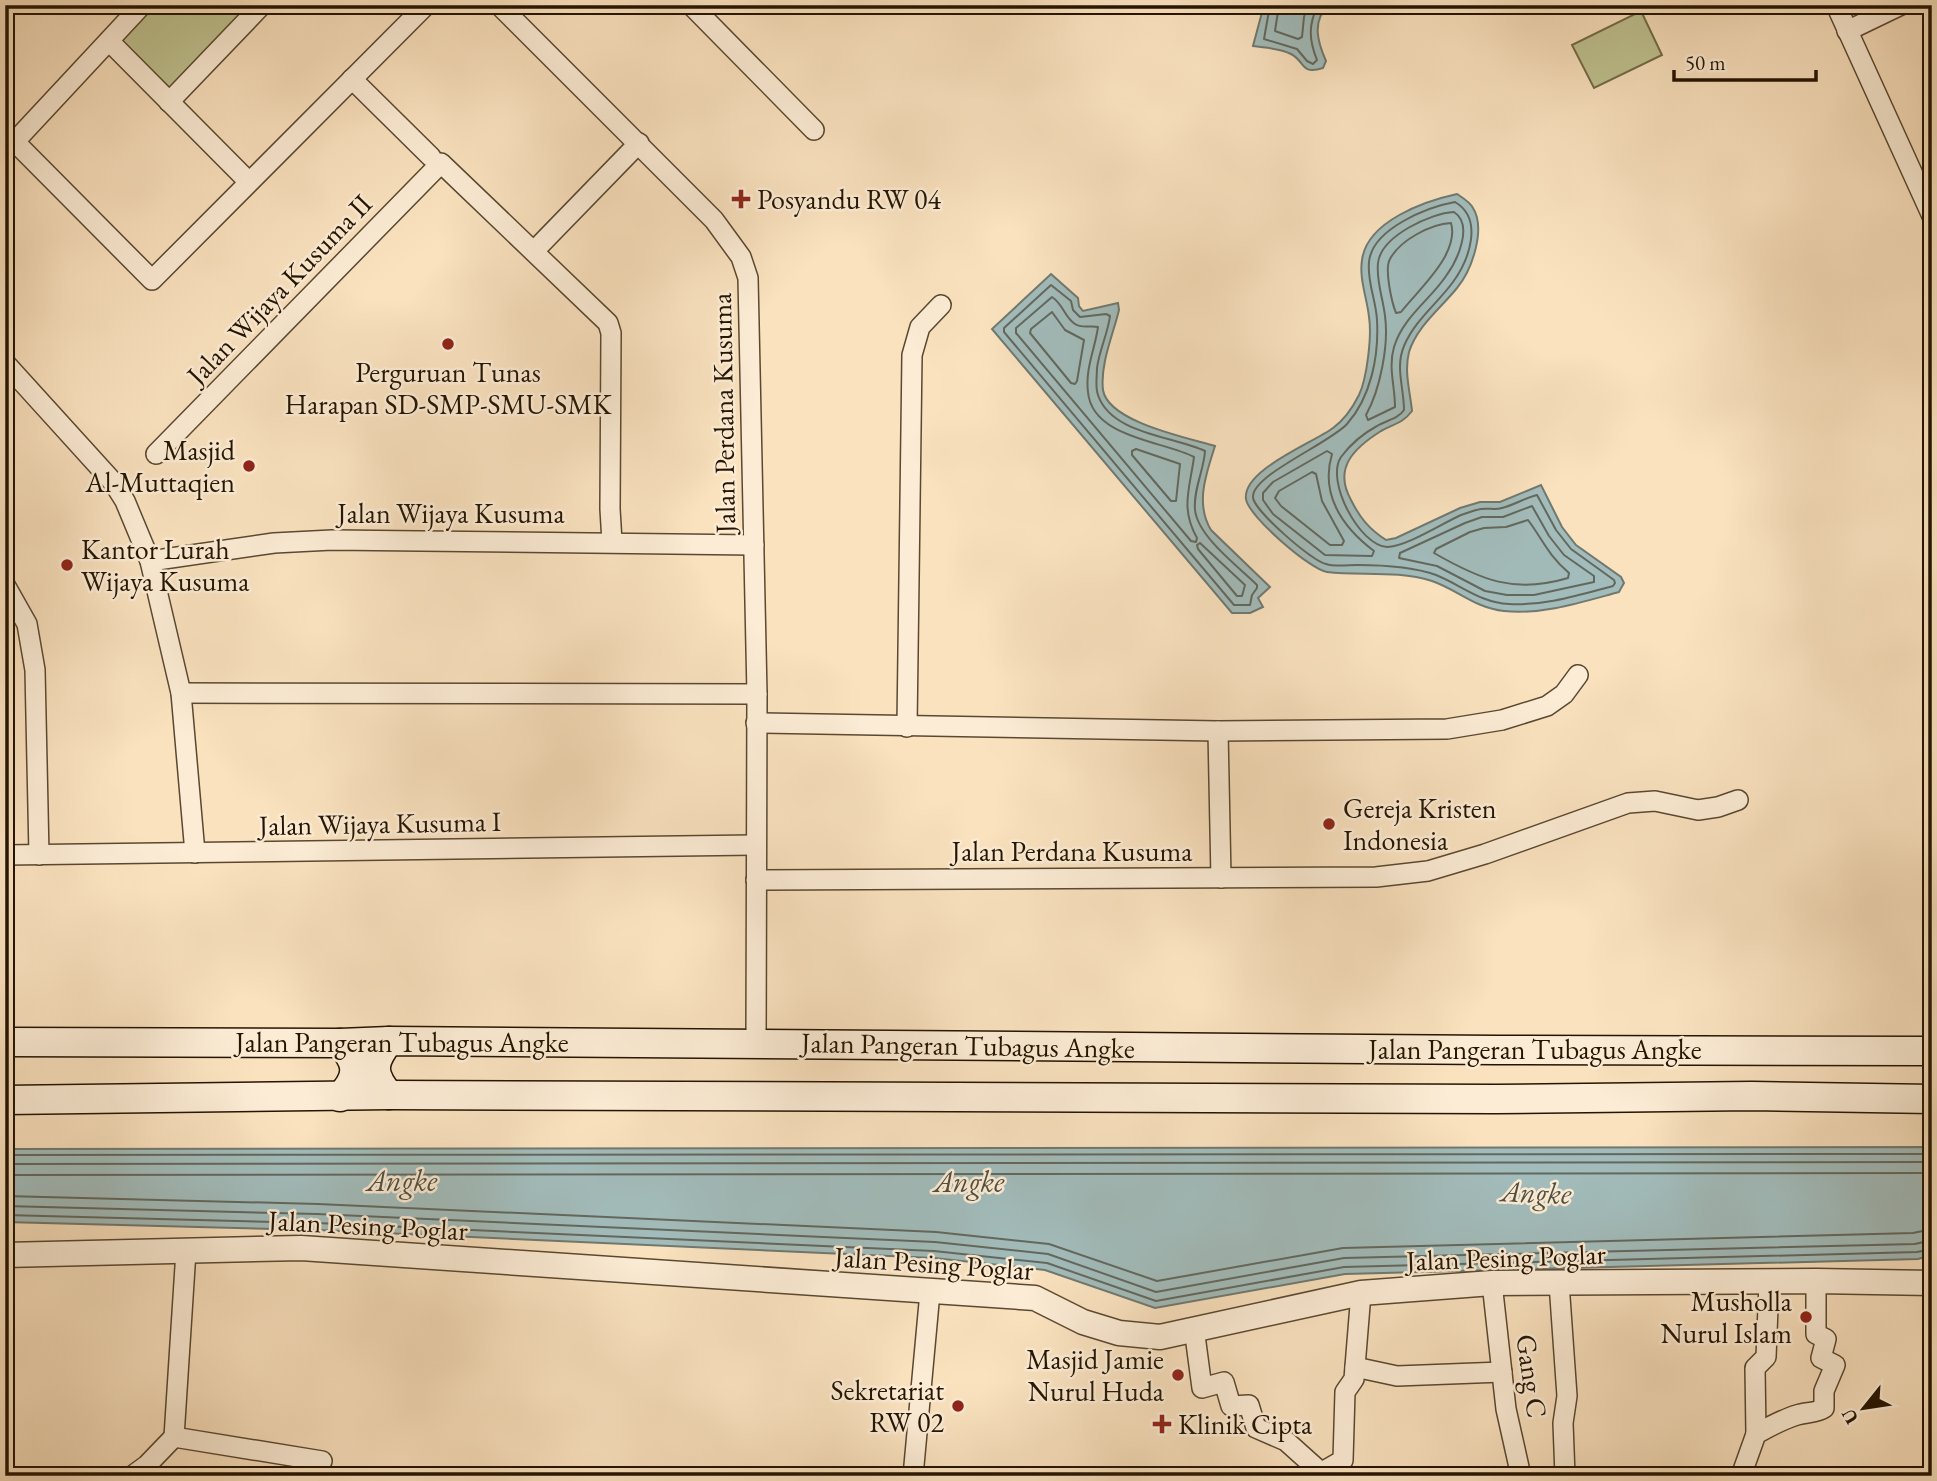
<svg xmlns="http://www.w3.org/2000/svg" width="1937" height="1481" font-family="'EB Garamond',serif">
<style>
.green{fill:#bfc391;stroke:#726c48;stroke-width:2}
.water{fill:#a2bcbb;stroke:#707970;stroke-width:2}
.lines{fill:none;stroke-linecap:round;stroke-linejoin:round}
.shore{stroke:#63685e;stroke-width:2}
.minor-casing{stroke:#5a4830;stroke-width:22}
.tertiary-casing{stroke:#5a4830;stroke-width:27}
.secondary-casing{stroke:#241400;stroke-width:31}
.minor{stroke:#fcecd5;stroke-width:19}
.tertiary{stroke:#fcecd5;stroke-width:24}
.secondary{stroke:#fcecd5;stroke-width:28}
.poi-dot{fill:#8f2418;stroke:#fcecd5;stroke-width:2.5}
.labels{text-anchor:middle;dominant-baseline:central;stroke-width:5;stroke-linejoin:round;paint-order:stroke}
.poi-label{font-size:28px;fill:#241400;stroke:#fcecd5;text-anchor:start}
.street-label{font-size:28px;fill:#241400;stroke:#fcecd5}
.water-label{font-size:30px;font-style:italic;fill:#504f41;stroke:#fcecd5}
</style>
<rect width="100%" height="100%" fill="#fae2bf"/>
<filter id="stains"><feTurbulence type="fractalNoise" baseFrequency=".00286" numOctaves="4"/><feColorMatrix values="0 0 0 0 .2 0 0 0 0 .09 0 0 0 0 .02 0 0 0 .5 -.17"/></filter>
<radialGradient id="worn" r=".72"><stop offset=".6" stop-color="#630" stop-opacity="0"/><stop offset="1" stop-color="#630" stop-opacity=".3"/></radialGradient>
<g class="green">
<path d="M 154,5 L 252,5 L 169,92 L 118,43 Z"/>
<path d="M 1641,11 L 1662,55 L 1594,88 L 1572,45 Z"/>
</g>
<g class="water">
<path d="M 1264,5 L 1329,5 C 1311,21 1318,43 1326,61 L 1323,68 C 1300,75 1306,62 1291,54 C 1280,48 1266,48 1253,46 Z"/>
<path d="M 1457,194 C 1463,198 1470,202 1473,208 C 1486,229 1472,270 1457,288 C 1441,308 1417,326 1409,352 C 1404,372 1410,391 1412,411 C 1403,423 1394,424 1381,431 C 1354,448 1333,468 1351,500 C 1360,518 1369,529 1386,540 L 1396,538 L 1460,508 L 1480,502 L 1500,502 L 1541,485 L 1562,527 L 1576,545 L 1621,577 L 1624,583 L 1619,592 C 1582,602 1543,615 1504,611 C 1475,608 1458,590 1432,581 C 1396,570 1362,576 1327,572 C 1311,570 1248,516 1246,499 C 1242,470 1313,443 1333,428 C 1344,420 1353,407 1359,395 C 1367,378 1372,336 1369,317 C 1367,298 1359,279 1362,260 C 1367,221 1425,201 1457,194 Z"/>
<path d="M 1051,274 L 1078,298 L 1079,306 L 1083,311 L 1118,303 L 1119,310 C 1113,335 1100,364 1103,390 C 1108,422 1188,438 1215,446 C 1206,474 1195,504 1211,530 L 1270,587 L 1258,598 L 1263,607 L 1250,613 L 1232,613 L 992,329 Z"/>
<path d="M 1932,1147 L 1932,1255 L 1918,1259 L 1345,1274 L 1155,1308 L 1045,1270 L 934,1258 L 317,1230 L 5,1222 L 5,1149 Z"/>
</g>
<g class="lines">
<g class="shore">
<path d="M 1270,5 L 1264,39 L 1297,49 L 1307,61 L 1313,64 L 1317,60 C 1309,40 1308,25 1318,5"/>
<path d="M 1279,5 L 1275,31 L 1298,39 L 1302,37 L 1304,17 L 1308,5"/>
<path d="M 1455,202 C 1484,219 1469,260 1453,282 C 1437,304 1415,320 1404,346 C 1395,367 1404,388 1404,410 C 1398,419 1387,420 1377,426 C 1364,433 1350,445 1341,457 C 1325,481 1360,546 1387,547 C 1406,547 1443,523 1461,515 C 1467,513 1475,510 1481,509 C 1488,508 1496,510 1502,508 C 1514,505 1525,498 1537,495 L 1556,530 L 1571,549 L 1614,580 L 1615,583 L 1613,586 C 1579,595 1545,606 1509,604 C 1481,603 1461,585 1436,575 C 1414,567 1381,565 1357,565 C 1348,565 1335,567 1326,564 C 1313,562 1253,510 1253,497 C 1252,475 1330,443 1347,424 C 1371,397 1379,356 1377,320 C 1376,300 1367,282 1369,262 C 1372,229 1427,207 1455,202 Z"/>
<path d="M 1454,212 C 1474,225 1457,261 1446,276 C 1430,300 1403,317 1394,347 C 1388,368 1395,386 1395,407 L 1368,420 L 1366,415 C 1380,390 1389,345 1385,316 C 1383,298 1376,281 1378,263 C 1381,236 1431,213 1454,212 Z"/>
<path d="M 1451,223 C 1460,254 1418,290 1401,312 L 1396,313 C 1392,303 1384,269 1390,259 C 1400,240 1431,224 1451,223 Z"/>
<path d="M 1051,285 L 1071,301 L 1073,310 L 1080,317 L 1106,314 L 1110,316 C 1108,333 1099,351 1097,368 C 1097,377 1095,387 1098,395 C 1111,434 1173,436 1205,451 C 1204,470 1193,490 1195,510 C 1198,537 1239,567 1257,585 L 1257,588 L 1252,595 L 1250,605 L 1234,605 L 1004,332 L 1004,328 Z"/>
<path d="M 1052,297 C 1064,305 1064,317 1075,324 C 1082,329 1091,325 1098,327 C 1095,349 1085,369 1088,392 C 1092,438 1164,441 1194,457 C 1190,488 1180,508 1197,538 L 1196,542 L 1191,541 L 1016,333 L 1016,328 Z"/>
<path d="M 1052,312 L 1065,330 L 1084,340 L 1077,381 L 1075,384 L 1071,383 L 1030,333 L 1031,329 Z"/>
<path d="M 1136,449 L 1180,464 L 1176,501 L 1171,501 L 1132,455 L 1132,451 Z"/>
<path d="M 1327,451 L 1332,454 C 1320,494 1342,527 1374,551 L 1372,556 L 1325,555 L 1273,514 L 1263,500 L 1263,493 L 1273,482 Z"/>
<path d="M 1312,472 L 1316,474 L 1322,501 L 1344,541 L 1342,545 L 1330,545 L 1281,506 L 1275,498 L 1279,491 Z"/>
<path d="M 1532,506 L 1549,536 L 1564,555 L 1594,576 L 1594,582 L 1534,595 L 1507,595 L 1485,591 L 1437,566 L 1399,558 L 1400,553 L 1465,523 L 1482,517 L 1503,517 Z"/>
<path d="M 1528,520 C 1543,540 1548,555 1569,573 L 1568,578 C 1514,594 1481,580 1434,553 L 1436,549 L 1470,532 L 1484,528 L 1506,527 Z"/>
<path d="M 1200,543 L 1245,585 L 1242,596 L 1237,596 L 1198,549 L 1197,545 Z"/>
<path d="M 5,1155 L 1932,1154"/>
<path d="M 5,1164 L 1932,1162"/>
<path d="M 5,1175 L 1932,1173"/>
<path d="M 5,1196 L 318,1204 L 936,1232 L 1049,1244 L 1157,1281 L 1343,1248 L 1913,1233 L 1932,1229"/>
<path d="M 5,1206 L 317,1214 L 935,1242 L 1048,1254 L 1156,1292 L 1344,1258 L 1915,1244 L 1932,1240"/>
<path d="M 5,1215 L 317,1223 L 934,1251 L 1047,1263 L 1156,1301 L 1344,1267 L 1917,1252 L 1932,1249"/>
</g>
<g class="minor-casing">
<g id="minor">
<path d="M 499,5 L 714,220 L 741,257 L 748,278 L 757,694 L 756,1043"/>
<path d="M 691,5 L 814,130"/>
<path d="M 1836,5 L 1932,216"/>
<path d="M 1847,31 L 1901,5"/>
<path d="M 109,41 L 248,181"/>
<path d="M 352,79 L 431,157"/>
<path d="M 169,102 L 262,5"/>
<path d="M 14,141 L 152,280 L 426,5"/>
<path d="M 5,152 L 142,5"/>
<path d="M 534,251 L 639,143"/>
<path d="M 5,363 L 113,482 L 125,501 L 150,561 L 181,693 L 195,853"/>
<path d="M 156,454 L 441,163 L 608,323 L 611,333 L 610,509 L 612,542"/>
<path d="M 150,561 L 274,543 L 332,540 L 754,545"/>
<path d="M 5,585 L 27,624 L 35,670 L 39,855"/>
<path d="M 181,693 L 757,694"/>
<path d="M 756,723 L 1218,731 L 1447,729 L 1502,720 L 1547,706 L 1564,694 L 1578,675"/>
<path d="M 907,727 L 912,355 L 920,327 L 941,305"/>
<path d="M 1218,731 L 1221,878"/>
<path d="M 5,855 L 755,845"/>
<path d="M 756,880 L 1376,877 L 1428,871 L 1485,854 L 1628,803 L 1655,801 L 1698,810 L 1718,807 L 1738,800"/>
<path d="M 186,1251 L 174,1437 L 322,1461"/>
<path d="M 1492,1283 L 1506,1409 L 1521,1476"/>
<path d="M 1559,1283 L 1567,1396 L 1563,1423 L 1565,1476"/>
<path d="M 1194,1328 L 1202,1388 L 1224,1382 L 1231,1406 L 1249,1405 L 1256,1428 L 1286,1441 L 1325,1476"/>
<path d="M 1355,1367 L 1397,1376 L 1502,1372"/>
<path d="M 1756,1434 L 1755,1368 L 1766,1357 L 1769,1283"/>
<path d="M 1322,1472 L 1343,1460 L 1345,1392 L 1354,1379 L 1361,1293"/>
<path d="M 132,1476 L 147,1465 L 174,1437"/>
<path d="M 913,1476 L 930,1292"/>
<path d="M 1741,1476 L 1756,1434 C 1769,1427 1783,1419 1797,1415 C 1807,1412 1817,1413 1824,1408 L 1824,1391 L 1835,1365 L 1821,1358 L 1826,1339 L 1816,1334 L 1816,1281"/>
</g>
</g>
<g class="tertiary-casing">
<path id="tertiary" d="M 5,1255 L 301,1248 L 1035,1298 L 1083,1322 L 1119,1333 L 1160,1337 L 1361,1293 L 1492,1283 L 1816,1281 L 1932,1283"/>
</g>
<g class="secondary-casing">
<g id="secondary">
<path d="M 389,1041 C 372,1063 371,1073 389,1095"/>
<path d="M 5,1042 L 340,1043 L 389,1041 L 1497,1050 L 1932,1051"/>
<path d="M 340,1043 C 358,1063 360,1076 340,1097"/>
<path d="M 5,1100 L 389,1095 L 1496,1099 L 1752,1096 L 1932,1099"/>
</g>
</g>
<use href="#minor" class="minor"/>
<use href="#tertiary" class="tertiary"/>
<use href="#secondary" class="secondary"/>
</g>
<g class="poi-dot">
<path d="M737.5 188.5h7v7h7v7h-7v7h-7v-7h-7v-7h7z"/>
<circle cx="448" cy="344" r="7"/>
<circle cx="249" cy="466" r="7"/>
<circle cx="67" cy="565" r="7"/>
<circle cx="1329" cy="824" r="7"/>
<circle cx="1806" cy="1317" r="7"/>
<circle cx="1178" cy="1375" r="7"/>
<circle cx="958" cy="1406" r="7"/>
<path d="M1158.5 1413.5h7v7h7v7h-7v7h-7v-7h-7v-7h7z"/>
</g>
<g class="labels">
<g class="poi-label">
<text x="757" y="199">Posyandu RW 04</text>
<text x="448" y="372" text-anchor="middle">Perguruan Tunas<tspan x="448" dy="32">Harapan SD-SMP-SMU-SMK</tspan></text>
<text x="235" y="450" text-anchor="end">Masjid<tspan x="235" dy="32">Al-Muttaqien</tspan></text>
<text x="81" y="549">Kantor Lurah<tspan x="81" dy="32">Wijaya Kusuma</tspan></text>
<text x="1343" y="808">Gereja Kristen<tspan x="1343" dy="32">Indonesia</tspan></text>
<text x="1792" y="1301" text-anchor="end">Musholla<tspan x="1792" dy="32">Nurul Islam</tspan></text>
<text x="1164" y="1359" text-anchor="end">Masjid Jamie<tspan x="1164" dy="32">Nurul Huda</tspan></text>
<text x="944" y="1390" text-anchor="end">Sekretariat<tspan x="944" dy="32">RW 02</tspan></text>
<text x="1178" y="1424">Klinik Cipta</text>
</g>
<g class="street-label">
<text transform="translate(279 289) rotate(-46)">Jalan Wijaya Kusuma II</text>
<text transform="translate(723 413) rotate(-91)">Jalan Perdana Kusuma</text>
<text x="451" y="513">Jalan Wijaya Kusuma</text>
<text transform="translate(380 823) rotate(-1)">Jalan Wijaya Kusuma I</text>
<text x="1072" y="851">Jalan Perdana Kusuma</text>
<text x="402" y="1042">Jalan Pangeran Tubagus Angke</text>
<text transform="translate(968 1045) rotate(1)">Jalan Pangeran Tubagus Angke</text>
<text x="1535" y="1049">Jalan Pangeran Tubagus Angke</text>
<text transform="translate(368 1225) rotate(3)">Jalan Pesing Poglar</text>
<text transform="translate(1506 1257) rotate(-2)">Jalan Pesing Poglar</text>
<text transform="translate(934 1263) rotate(4)">Jalan Pesing Poglar</text>
<text transform="translate(1532 1376) rotate(82)">Gang C</text>
</g>
<g class="water-label">
<text x="402" y="1180">Angke</text>
<text x="969" y="1181">Angke</text>
<text transform="translate(1536 1192) rotate(2)">Angke</text>
</g>
</g>
<rect width="1937" height="1481" fill="none" stroke="#fae2bf" stroke-width="28"/>
<rect x="7" y="7" width="1923" height="1467" fill="none" stroke="#241400" stroke-width="3.5"/>
<rect x="14" y="14" width="1909" height="1453" fill="none" stroke="#241400" stroke-width="2"/>
<g transform="translate(1864 1408) rotate(240)" stroke="#fcecd5" stroke-width="5" paint-order="stroke">
<path d="M0-5L12 26L0 18L-12 26Z" fill="#241400"/>
<text y="-10" font-size="19" font-weight="bold" text-anchor="middle" fill="#241400">U</text>
</g>
<path d="M1674 70v10h142v-10" fill="none" stroke="#241400" stroke-width="3.5"/>
<text x="1685" y="70" font-size="21" fill="#241400" stroke="#fcecd5" stroke-width="5" paint-order="stroke">50 m</text>
<rect width="100%" height="100%" filter="url(#stains)"/>
<rect width="100%" height="100%" fill="url(#worn)"/>
</svg>
